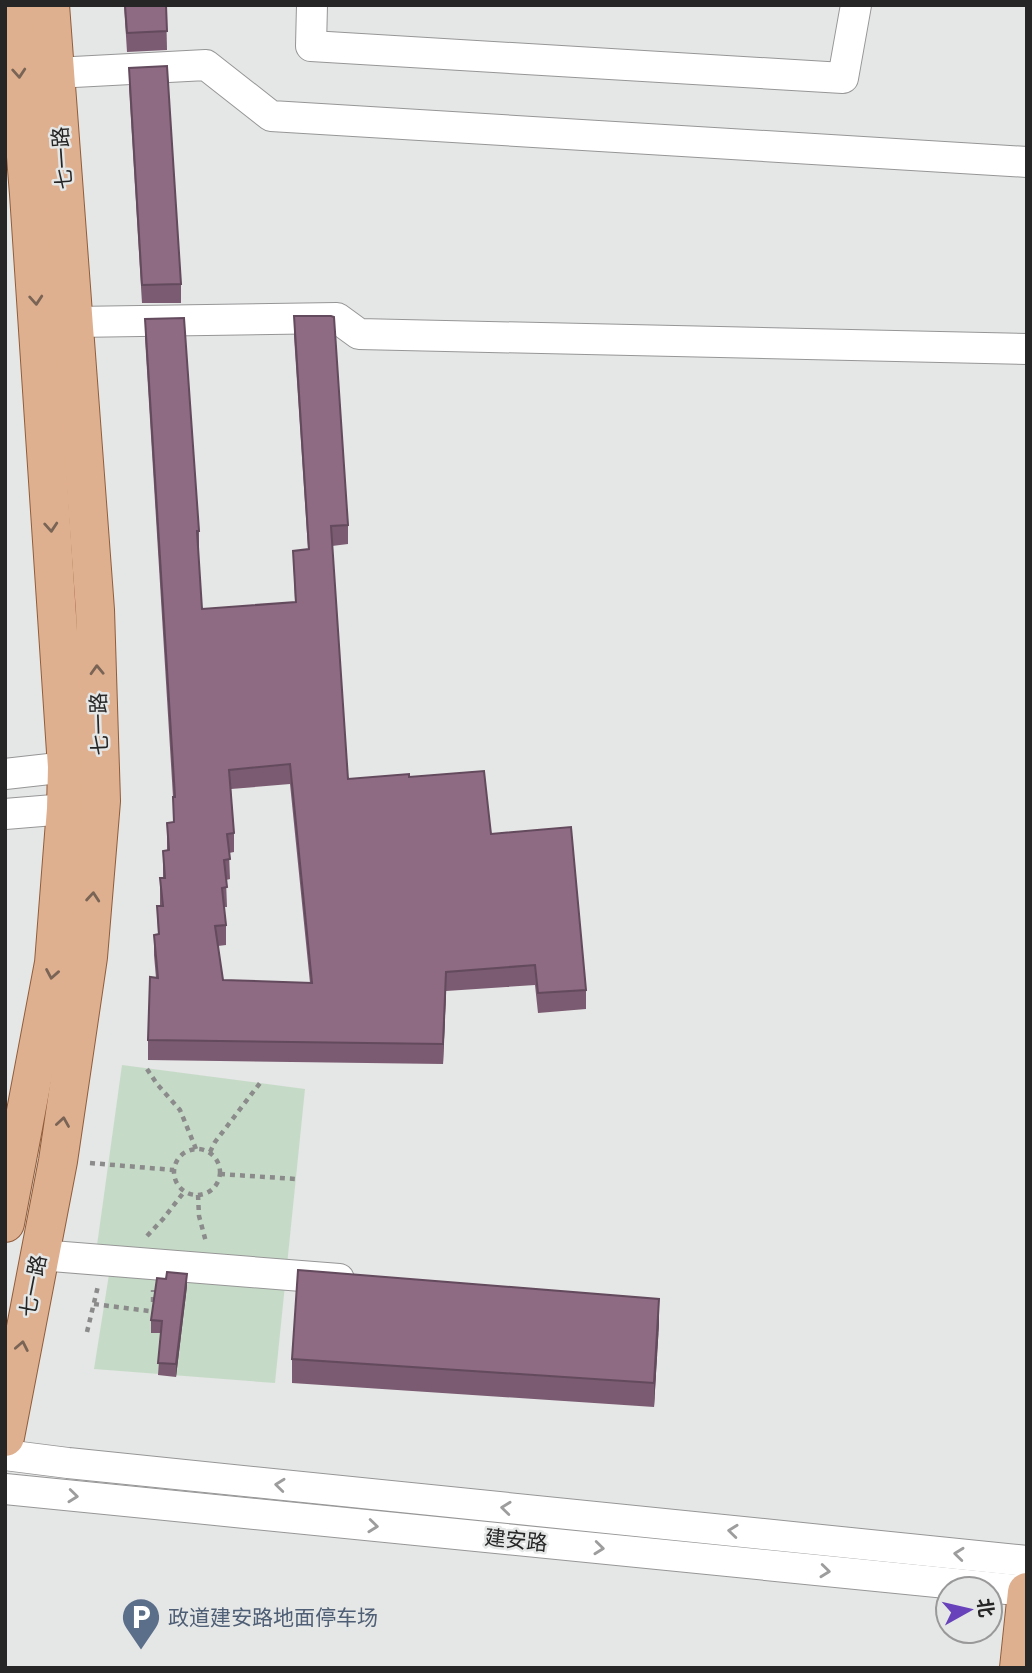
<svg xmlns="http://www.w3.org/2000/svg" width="1032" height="1673" font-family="Arial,'Noto Sans SC',sans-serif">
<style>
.green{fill:#c6dbc7}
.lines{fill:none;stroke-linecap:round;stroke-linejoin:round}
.minor-casing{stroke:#969697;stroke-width:32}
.major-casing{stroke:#915d3a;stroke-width:40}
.path{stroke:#8b8b8b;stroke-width:4.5;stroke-dasharray:5 5;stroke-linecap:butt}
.minor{stroke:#fff;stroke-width:30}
.major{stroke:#dfb08f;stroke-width:38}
.wall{fill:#7a5b71;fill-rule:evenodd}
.shaded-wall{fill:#634a5c}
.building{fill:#8e6a83;stroke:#634a5c;stroke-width:2;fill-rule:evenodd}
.oneway{stroke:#796455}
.oneway2{stroke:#9d9d9d}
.labels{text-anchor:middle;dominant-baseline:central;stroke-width:5;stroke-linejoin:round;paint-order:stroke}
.street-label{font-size:21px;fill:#262626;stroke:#e5e6e6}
.service-label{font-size:21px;fill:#4e5e75;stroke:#e5e6e6;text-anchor:start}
</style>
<rect width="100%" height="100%" fill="#e5e6e6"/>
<path class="green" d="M 122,1065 L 305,1089 L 275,1383 L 94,1369 L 110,1268 L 94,1267 Z"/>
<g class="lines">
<g class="minor-casing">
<g id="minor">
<path d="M 312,5 L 311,46 L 843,78 L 856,5"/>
<path d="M 55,73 L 206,65 L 271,116 L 1027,162"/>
<path d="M 74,322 L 337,318 L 359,334 L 1027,349"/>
<path d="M 5,774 L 67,767"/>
<path d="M 5,814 L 66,809"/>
<path d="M 39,1255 L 339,1279"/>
<path d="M 5,1455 L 68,1463 L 1027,1561"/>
<path d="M 5,1489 L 1027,1591"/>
</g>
</g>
<g class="major-casing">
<g id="major">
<path d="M 5,1223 L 54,963 L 66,809 L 67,767 L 29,194 L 14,5"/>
<path d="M 5,1437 L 58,1161 L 88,957 L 101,801 L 95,610 L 50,5"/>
<path d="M 1019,1668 L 1027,1592"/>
</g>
</g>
<g class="path">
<path d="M 147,1069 L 157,1084 L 180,1110 L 196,1149"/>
<circle cx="197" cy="1172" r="23"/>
<path d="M 210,1152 L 215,1142 L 260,1083"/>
<path d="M 90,1163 L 174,1170"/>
<path d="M 220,1174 L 296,1179"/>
<path d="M 198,1195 L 199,1216 L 206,1242"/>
<path d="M 147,1236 L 163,1219 L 184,1192"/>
<path d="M 153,1302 L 153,1290"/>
<path d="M 94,1304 L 149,1311"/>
<path d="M 87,1332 L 98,1286"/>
</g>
<use href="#minor" class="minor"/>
<use href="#major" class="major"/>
</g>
<g class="wall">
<path d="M 124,5 L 166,5 L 167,50 L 127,52 Z"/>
<path d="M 129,68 L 181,284 L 181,303 L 142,303 L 129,87 Z"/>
<path d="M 294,316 L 348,525 L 348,544 L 332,546 L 348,779 L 409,777 L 491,834 L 586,990 L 586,1009 L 538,1013 L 535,985 L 446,991 L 443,1064 L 148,1060 L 148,1040 L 156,978 L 154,955 L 154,935 L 158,934 L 157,906 L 160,906 L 160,878 L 163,878 L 163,851 L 167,851 L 167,823 L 173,822 L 173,797 L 145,338 L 145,319 L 199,531 L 199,551 L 198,551 L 202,609 L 295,602 L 293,551 L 308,549 L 294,336 ZM 290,784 L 310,983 L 223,980 L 218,946 L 226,945 L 226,925 L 224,907 L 227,907 L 226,880 L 230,879 L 229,853 L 234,852 L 234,833 L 231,789 Z"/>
<path d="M 187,1286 L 176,1377 L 158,1375 L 161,1333 L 151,1333 L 151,1320 Z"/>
<path d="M 659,1323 L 654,1407 L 292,1383 L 292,1359 Z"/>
</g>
<g class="shaded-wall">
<path d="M 446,972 L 446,991 L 443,1064 L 443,1044 Z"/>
<path d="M 187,1274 L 187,1286 L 176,1377 L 176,1364 Z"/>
<path d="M 659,1299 L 659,1323 L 654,1407 L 654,1383 Z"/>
</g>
<g class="building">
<path d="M 125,5 L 166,5 L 167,31 L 127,33 Z"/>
<path d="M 167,66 L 181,284 L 142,285 L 129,68 Z"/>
<path d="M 294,316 L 331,316 L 334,317 L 348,525 L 331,526 L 348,779 L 409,774 L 409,777 L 484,771 L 491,834 L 571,827 L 586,990 L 538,993 L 535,965 L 446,972 L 443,1044 L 148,1040 L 150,977 L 158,978 L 154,935 L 159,934 L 157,906 L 163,906 L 160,878 L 165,878 L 163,851 L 169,850 L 167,823 L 174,822 L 173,797 L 175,797 L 145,319 L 184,318 L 199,531 L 197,531 L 202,609 L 296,602 L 293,551 L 309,549 ZM 290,764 L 312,983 L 223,980 L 215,926 L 226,925 L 222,888 L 227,887 L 224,860 L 230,859 L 227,834 L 234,833 L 229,770 Z"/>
<path d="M 298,1270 L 659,1299 L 654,1383 L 292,1359 Z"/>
<path d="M 167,1272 L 187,1274 L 176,1364 L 158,1363 L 162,1321 L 151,1320 L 157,1278 L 166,1279 Z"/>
</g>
<defs><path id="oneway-chevron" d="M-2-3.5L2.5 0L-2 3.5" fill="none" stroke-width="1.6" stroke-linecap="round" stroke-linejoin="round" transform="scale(1.75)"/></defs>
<g class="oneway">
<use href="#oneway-chevron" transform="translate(19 73) rotate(86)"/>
<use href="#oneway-chevron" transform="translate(36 300) rotate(86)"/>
<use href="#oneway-chevron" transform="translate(51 527) rotate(86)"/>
<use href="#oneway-chevron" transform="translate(97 670) rotate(-92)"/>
<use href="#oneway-chevron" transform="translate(93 897) rotate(-85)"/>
<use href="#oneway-chevron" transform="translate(52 974) rotate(100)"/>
<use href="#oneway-chevron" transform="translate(63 1122) rotate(-81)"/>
<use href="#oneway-chevron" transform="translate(22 1346) rotate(-79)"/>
</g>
<g class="oneway2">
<use href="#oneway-chevron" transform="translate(280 1485) rotate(-174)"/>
<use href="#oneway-chevron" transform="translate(73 1496) rotate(6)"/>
<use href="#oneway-chevron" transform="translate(506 1508) rotate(-174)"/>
<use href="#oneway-chevron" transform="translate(373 1526) rotate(6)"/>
<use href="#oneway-chevron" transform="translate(733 1531) rotate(-174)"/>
<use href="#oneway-chevron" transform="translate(599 1548) rotate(6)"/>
<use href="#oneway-chevron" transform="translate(959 1554) rotate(-174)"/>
<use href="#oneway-chevron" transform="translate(825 1571) rotate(6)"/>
</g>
<defs>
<g id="parking-pin" transform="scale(2.0125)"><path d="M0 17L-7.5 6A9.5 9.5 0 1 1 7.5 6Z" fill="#5c6f8a" stroke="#e5e6e6"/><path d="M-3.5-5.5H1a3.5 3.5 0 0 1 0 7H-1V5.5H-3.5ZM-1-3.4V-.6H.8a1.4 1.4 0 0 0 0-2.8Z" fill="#fff"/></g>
</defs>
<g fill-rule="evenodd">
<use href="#parking-pin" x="141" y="1617"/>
</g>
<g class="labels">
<g class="street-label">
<text transform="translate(62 158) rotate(-94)">七一路</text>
<text transform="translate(99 724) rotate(-92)">七一路</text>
<text transform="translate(33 1286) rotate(-79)">七一路</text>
<text transform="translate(516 1540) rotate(6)">建安路</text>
</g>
<g class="service-label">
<text x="168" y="1617">政道建安路地面停车场</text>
</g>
</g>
<rect width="1032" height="1673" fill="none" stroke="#262626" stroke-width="14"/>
<g transform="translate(969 1610) rotate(82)"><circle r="33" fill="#e5e6e6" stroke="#999999" stroke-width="2"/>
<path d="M0-5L12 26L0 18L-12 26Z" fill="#6742ba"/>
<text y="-10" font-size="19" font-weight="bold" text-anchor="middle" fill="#262626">北</text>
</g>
</svg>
